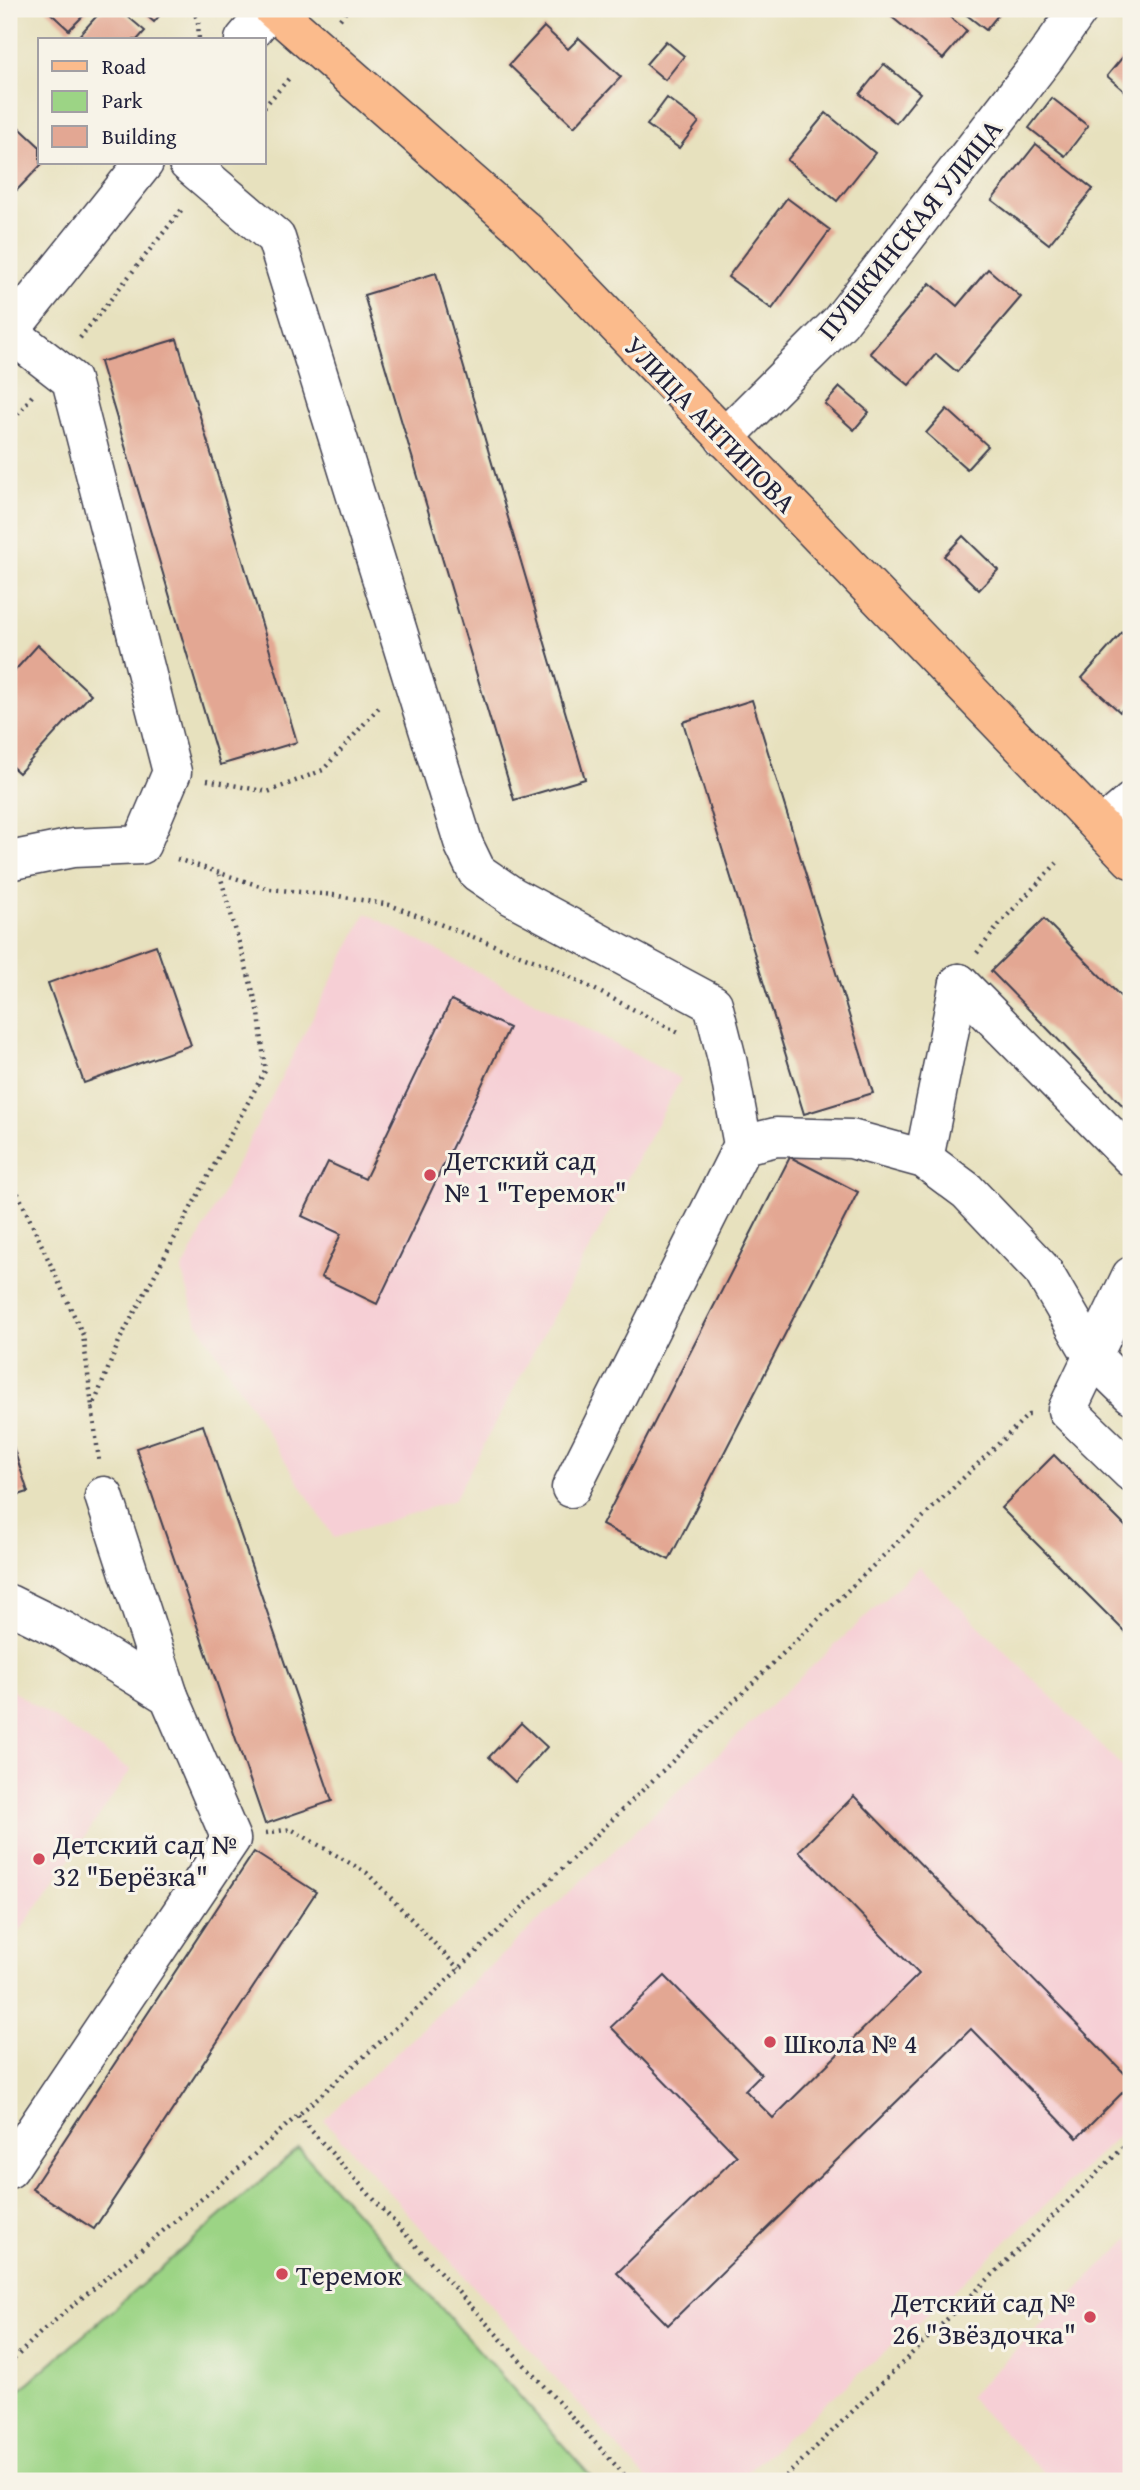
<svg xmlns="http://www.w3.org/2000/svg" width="1140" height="2490" font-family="'Gentium Book Plus',serif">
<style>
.built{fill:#f6cfd5}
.green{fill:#9cd485;stroke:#5f7b60;stroke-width:2}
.building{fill:#e3a793}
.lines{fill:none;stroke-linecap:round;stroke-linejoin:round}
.minor-casing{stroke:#403f4f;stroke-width:41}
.major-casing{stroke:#403f4f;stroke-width:41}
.path{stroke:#403f4f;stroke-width:4.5;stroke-dasharray:2 5;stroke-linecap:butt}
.minor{stroke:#fff;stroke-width:38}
.major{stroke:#fbbb8c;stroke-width:38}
.poi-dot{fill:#d1495b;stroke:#f7f3e8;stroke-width:2.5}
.labels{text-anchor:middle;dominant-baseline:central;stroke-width:6;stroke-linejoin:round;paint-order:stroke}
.street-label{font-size:28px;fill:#22223b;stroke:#f7f3e8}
.poi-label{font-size:28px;fill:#22223b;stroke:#f7f3e8;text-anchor:start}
</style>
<rect width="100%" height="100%" fill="#f7f3e8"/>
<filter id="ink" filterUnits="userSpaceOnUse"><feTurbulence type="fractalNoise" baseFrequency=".0143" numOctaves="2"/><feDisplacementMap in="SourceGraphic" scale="14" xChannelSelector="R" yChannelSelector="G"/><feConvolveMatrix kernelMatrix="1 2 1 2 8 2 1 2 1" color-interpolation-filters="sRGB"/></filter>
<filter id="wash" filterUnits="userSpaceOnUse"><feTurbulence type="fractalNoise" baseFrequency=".00686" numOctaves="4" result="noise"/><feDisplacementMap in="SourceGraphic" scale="28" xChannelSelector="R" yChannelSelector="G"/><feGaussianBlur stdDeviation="1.57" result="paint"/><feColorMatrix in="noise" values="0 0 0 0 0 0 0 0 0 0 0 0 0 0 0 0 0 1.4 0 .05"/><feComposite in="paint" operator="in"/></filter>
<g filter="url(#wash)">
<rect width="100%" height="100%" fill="#e7e1be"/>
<g class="built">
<path d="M 366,913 L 681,1079 L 454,1500 L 334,1538 L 196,1320 L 182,1271 Z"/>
<path d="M 919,1567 L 1131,1775 L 1131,2124 L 943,2301 L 737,2481 L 648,2481 L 324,2120 Z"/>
<path d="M 9,1688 L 131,1770 L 9,1947 Z"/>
<path d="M 1131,2237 L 1131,2481 L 1052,2481 L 968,2397 Z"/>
</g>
<path class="green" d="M 299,2148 L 595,2481 L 9,2481 L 9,2400 Z"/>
<g id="blocks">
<g class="building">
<path d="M 46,9 L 90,9 L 69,30 Z"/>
<path d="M 103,9 L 119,9 L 145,31 L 137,40 L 75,40 Z"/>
<path d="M 139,9 L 165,9 L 154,22 Z"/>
<path d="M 882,9 L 940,9 L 967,31 L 943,59 Z"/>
<path d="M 959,9 L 1003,9 L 986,30 Z"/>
<path d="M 544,27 L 568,49 L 579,38 L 621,77 L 574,127 L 509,65 Z"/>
<path d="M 666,41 L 684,56 L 665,80 L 646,64 Z"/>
<path d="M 1131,47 L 1131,97 L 1107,76 Z"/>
<path d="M 884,64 L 920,93 L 896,123 L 860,94 Z"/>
<path d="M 667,98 L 699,122 L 679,148 L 647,125 Z"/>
<path d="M 1052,98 L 1088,126 L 1065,156 L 1029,128 Z"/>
<path d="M 826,113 L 875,153 L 837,201 L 787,160 Z"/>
<path d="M 9,118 L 40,147 L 40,163 L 43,163 L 17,190 L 9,183 Z"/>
<path d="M 1036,144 L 1093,189 L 1049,244 L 992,200 Z"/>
<path d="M 787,198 L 830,230 L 772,309 L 728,277 Z"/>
<path d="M 988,269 L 1021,297 L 957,372 L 936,354 L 909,385 L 870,353 L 930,283 L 957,306 Z"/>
<path d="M 436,273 L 585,779 L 514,800 L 364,295 Z"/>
<path d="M 177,339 L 297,742 L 220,765 L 100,362 Z"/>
<path d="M 840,387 L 869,412 L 854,430 L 825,404 Z"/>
<path d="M 947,409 L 988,446 L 967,469 L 926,433 Z"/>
<path d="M 963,536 L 998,570 L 979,590 L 944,556 Z"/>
<path d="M 1127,627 L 1131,631 L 1131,700 L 1120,712 L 1082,678 Z"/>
<path d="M 38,645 L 91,694 L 19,773 L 9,764 L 9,677 Z"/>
<path d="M 752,700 L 873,1093 L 804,1114 L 683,722 Z"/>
<path d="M 1044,919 L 1131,1007 L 1131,1114 L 991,971 Z"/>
<path d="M 156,945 L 191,1045 L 84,1083 L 48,983 Z"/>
<path d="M 451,1000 L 509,1028 L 377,1304 L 321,1277 L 341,1234 L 302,1216 L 328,1162 L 365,1179 Z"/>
<path d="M 790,1157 L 858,1192 L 669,1560 L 602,1525 Z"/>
<path d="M 203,1425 L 332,1801 L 265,1824 L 136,1448 Z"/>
<path d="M 9,1434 L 28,1492 L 9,1498 Z"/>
<path d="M 1054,1455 L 1131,1532 L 1131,1638 L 1001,1508 Z"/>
<path d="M 521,1723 L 547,1747 L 515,1782 L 489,1757 Z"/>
<path d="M 854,1796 L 1131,2080 L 1131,2084 L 1077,2138 L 971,2029 L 668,2325 L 617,2273 L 737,2156 L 611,2027 L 665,1976 L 761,2074 L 745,2090 L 773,2118 L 919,1974 L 799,1851 Z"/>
<path d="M 254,1852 L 316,1892 L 94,2229 L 32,2189 Z"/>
</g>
</g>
</g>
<g filter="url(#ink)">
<use href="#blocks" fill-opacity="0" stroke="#403f4f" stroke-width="2"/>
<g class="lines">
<g class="minor-casing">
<g id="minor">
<path d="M 244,40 L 270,9"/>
<path d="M 188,163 L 276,238 L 464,845 L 477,872 L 512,896 L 713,1004 L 727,1059 L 743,1145 L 571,1488"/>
<path d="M 9,332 L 71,380 L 172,772 L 141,845 L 73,848 L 9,861"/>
<path d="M 9,332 L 144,163"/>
<path d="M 724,438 L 840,322 L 1046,56 L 1079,9"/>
<path d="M 1101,828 L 1131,802"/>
<path d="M 959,983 L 1131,1157"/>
<path d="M 743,1145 L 776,1137 L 851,1139 L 924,1159 L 967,1191 L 1043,1271 L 1093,1357 L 1131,1394"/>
<path d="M 924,1159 L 959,983"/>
<path d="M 1131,1276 L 1067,1410 L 1131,1472"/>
<path d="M 104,1496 L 169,1696"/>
<path d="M 9,1604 L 64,1631 L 169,1696 L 231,1839 L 9,2169"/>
</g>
</g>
<g class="major-casing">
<path id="major" d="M 273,9 L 526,231 L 1131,859"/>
</g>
<g class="path">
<path d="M 193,9 L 198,22 L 199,40"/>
<path d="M 340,19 L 348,9"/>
<path d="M 264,107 L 291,76"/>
<path d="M 80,338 L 183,208"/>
<path d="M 9,425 L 32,396"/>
<path d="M 207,780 L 268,792 L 323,770 L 381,705"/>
<path d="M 177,859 L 269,889 L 333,895 L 390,905 L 551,967 L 681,1034"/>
<path d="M 977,953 L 1002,921 L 1057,863"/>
<path d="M 9,1174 L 83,1335 L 99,1461"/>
<path d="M 92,1409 L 120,1339 L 265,1071 L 259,1013 L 220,875"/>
<path d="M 266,1833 L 291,1829 L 367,1873 L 459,1969"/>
<path d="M 298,2116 L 630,2481"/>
<path d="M 9,2364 L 41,2332 L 239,2168 L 427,2000 L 1028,1415 L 1032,1415"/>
<path d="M 781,2481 L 1131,2140"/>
</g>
<use href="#minor" class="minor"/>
<use href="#major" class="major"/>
</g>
</g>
<g class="poi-dot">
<circle cx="430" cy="1175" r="7"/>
<circle cx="39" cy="1859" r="7"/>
<circle cx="770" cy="2042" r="7"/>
<circle cx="282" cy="2274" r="7"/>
<circle cx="1090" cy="2317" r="7"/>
</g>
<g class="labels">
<g class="street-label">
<text transform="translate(909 229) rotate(-51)">ПУШКИНСКАЯ УЛИЦА</text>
<text transform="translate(711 424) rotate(46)">УЛИЦА АНТИПОВА</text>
</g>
<g class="poi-label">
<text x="444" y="1159">Детский сад<tspan x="444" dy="32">№ 1 "Теремок"</tspan></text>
<text x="53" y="1843">Детский сад №<tspan x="53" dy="32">32 "Берёзка"</tspan></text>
<text x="784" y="2042">Школа № 4</text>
<text x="296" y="2274">Теремок</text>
<text x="1076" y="2301" text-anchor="end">Детский сад №<tspan x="1076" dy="32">26 "Звёздочка"</tspan></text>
</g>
</g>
<rect width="1140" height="2490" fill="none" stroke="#f7f3e8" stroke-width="35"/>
<rect x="38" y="38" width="228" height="126" fill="#f7f3e8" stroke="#a29fa3" stroke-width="2"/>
<rect x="52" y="61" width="35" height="10" fill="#fbbb8c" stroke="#a29fa3" stroke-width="2"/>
<text x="102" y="74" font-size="21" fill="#22223b">Road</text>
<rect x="52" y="91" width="35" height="21" fill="#9cd485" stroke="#a29fa3" stroke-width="2"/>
<text x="102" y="108" font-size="21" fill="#22223b">Park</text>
<rect x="52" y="126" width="35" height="21" fill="#e3a793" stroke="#a29fa3" stroke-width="2"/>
<text x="102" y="144" font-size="21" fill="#22223b">Building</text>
</svg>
